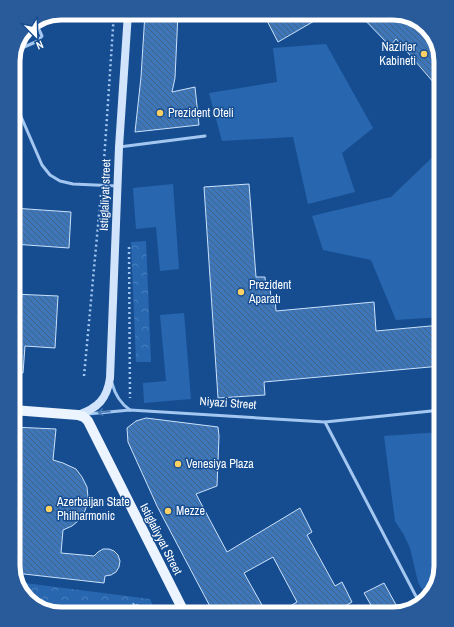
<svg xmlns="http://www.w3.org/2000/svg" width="454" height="627" font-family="'Archivo Narrow',sans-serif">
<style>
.green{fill:#2867af}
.forest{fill:url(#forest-crowns)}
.building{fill:url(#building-back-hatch);stroke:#cae1fc}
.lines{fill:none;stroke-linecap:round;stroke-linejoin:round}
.path{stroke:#a3c7f0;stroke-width:2.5;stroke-dasharray:2 3;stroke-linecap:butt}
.service{stroke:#a3c7f0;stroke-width:3}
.secondary{stroke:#d1e4fb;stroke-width:8}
.primary{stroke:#ecf4ff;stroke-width:10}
.oneway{stroke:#4778b2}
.poi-dot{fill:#ffd062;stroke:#164d91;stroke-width:1.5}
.labels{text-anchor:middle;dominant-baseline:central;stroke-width:3;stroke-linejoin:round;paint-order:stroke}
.poi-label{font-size:12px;fill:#fff;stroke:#164d91;text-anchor:start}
.street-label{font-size:12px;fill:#fff;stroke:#164d91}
.rim{fill:none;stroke:#fff;stroke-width:5}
</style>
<defs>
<pattern id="forest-crowns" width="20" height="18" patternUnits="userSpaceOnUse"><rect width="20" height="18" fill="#2867af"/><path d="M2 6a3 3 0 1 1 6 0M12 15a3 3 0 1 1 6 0" fill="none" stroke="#487ebb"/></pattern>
<pattern id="building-back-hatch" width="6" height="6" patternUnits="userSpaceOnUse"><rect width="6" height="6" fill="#3e77b9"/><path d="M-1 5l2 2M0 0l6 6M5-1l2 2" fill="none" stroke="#456282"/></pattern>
</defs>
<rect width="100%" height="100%" fill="#164d91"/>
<g class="green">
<path d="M 326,44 L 373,128 L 342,153 L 355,192 L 308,204 L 293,137 L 222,141 L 209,93 L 277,82 L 273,48 Z"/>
<path d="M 441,149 L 441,317 L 396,320 L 371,260 L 323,250 L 312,216 L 391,197 Z"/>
<path d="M 173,184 L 179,269 L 160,271 L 156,227 L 136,229 L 133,188 Z"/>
<path d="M 184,313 L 191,399 L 144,403 L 143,383 L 166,381 L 160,315 Z"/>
<path d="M 441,432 L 441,566 L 435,590 L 432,593 L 429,593 L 425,591 L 421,588 L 418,582 L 410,548 L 404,535 L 395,521 L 384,436 Z"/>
</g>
<g class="forest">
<path d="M 146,241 L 151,362 L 136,362 L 131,242 Z"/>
<path d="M 17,582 L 150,599 L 157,614 L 58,614 L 37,607 L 20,590 Z"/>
</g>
<g class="building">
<path d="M 145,13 L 178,13 L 175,78 L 172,92 L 195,87 L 199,125 L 135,132 L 141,77 Z"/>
<path d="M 263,13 L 328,13 L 278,42 Z"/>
<path d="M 358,13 L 396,13 L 417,20 L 434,37 L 441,61 L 441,91 L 396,39 L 390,46 Z"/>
<path d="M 249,184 L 256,277 L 265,277 L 266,287 L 270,287 L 271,298 L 275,298 L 276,311 L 374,302 L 376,331 L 441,325 L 441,366 L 264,382 L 265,395 L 218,398 L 204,187 Z"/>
<path d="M 13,208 L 71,212 L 69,248 L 13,244 Z"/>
<path d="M 13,294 L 58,296 L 55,348 L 25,346 L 23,373 L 13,373 Z"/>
<path d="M 146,418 L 218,427 L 219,436 L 217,486 L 196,494 L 227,552 L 300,508 L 312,532 L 307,535 L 335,586 L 342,582 L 352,602 L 331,614 L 276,614 L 297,602 L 273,557 L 244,573 L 267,614 L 214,614 L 157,506 L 128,442 L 127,428 L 136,421 Z"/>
<path d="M 13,427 L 56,429 L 53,460 L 63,463 L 76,469 L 82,477 L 87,487 L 88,497 L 87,505 L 84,513 L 78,521 L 72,526 L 63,530 L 61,553 L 94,556 L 98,552 L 103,549 L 109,549 L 114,551 L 118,555 L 120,561 L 119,567 L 116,572 L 111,575 L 105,576 L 104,583 L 15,573 L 13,566 Z"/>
<path d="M 384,583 L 400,612 L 393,614 L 376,614 L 364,593 Z"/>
</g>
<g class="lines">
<g class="path">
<path d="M 103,176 L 114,13"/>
<path d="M 129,247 L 130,398"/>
<path d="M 84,376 L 101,193"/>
<path d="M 115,614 L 136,603 L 141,614"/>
</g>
<g class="service">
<path d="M 17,50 L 38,41 L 42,36 L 36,23"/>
<path d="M 13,98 L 42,165 L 50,175 L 60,181 L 73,184 L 117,186"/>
<path d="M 119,147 L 205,136"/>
<path d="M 112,383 C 115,395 120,403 130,410"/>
<path d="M 88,414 L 130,410 L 325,422 L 441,410"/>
<path d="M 325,422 L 420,604"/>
</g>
<path class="secondary" d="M 78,415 C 98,408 107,399 110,378 L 119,147 L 128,13"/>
<path class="primary" d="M 13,410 L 78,415 L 84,417 L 88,421 L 185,614"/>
</g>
<defs><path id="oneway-shaft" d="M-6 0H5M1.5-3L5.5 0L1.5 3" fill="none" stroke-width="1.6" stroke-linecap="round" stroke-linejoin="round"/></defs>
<use class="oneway" href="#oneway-shaft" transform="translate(104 412) rotate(175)"/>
<g class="poi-dot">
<circle cx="424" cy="54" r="4"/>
<circle cx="160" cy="113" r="4"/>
<circle cx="241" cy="292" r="4"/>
<circle cx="178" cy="464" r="4"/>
<circle cx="49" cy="509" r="4"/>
<circle cx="168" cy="511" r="4"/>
</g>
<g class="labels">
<g class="poi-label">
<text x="416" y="47" text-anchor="end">Nazirlər<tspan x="416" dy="14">Kabineti</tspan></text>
<text x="168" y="113">Prezident Oteli</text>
<text x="249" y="285">Prezident<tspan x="249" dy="14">Aparatı</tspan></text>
<text x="186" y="464">Venesiya Plaza</text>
<text x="57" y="502">Azerbaijan State<tspan x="57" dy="14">Philharmonic</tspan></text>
<text x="176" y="511">Mezze</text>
</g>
<g class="street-label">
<text transform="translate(105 195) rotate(-88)">Istiglaliyat street</text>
<text transform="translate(228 403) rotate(4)">Niyazi Street</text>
<text transform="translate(161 539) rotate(63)">Istiglaliyyat Street</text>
</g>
</g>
<path d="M0 0H454V627H0ZM61 20H393A41 41 0 0 1 434 61V566A41 41 0 0 1 393 607H61A41 41 0 0 1 20 566V61A41 41 0 0 1 61 20Z" fill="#295b9a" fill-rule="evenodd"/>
<path class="rim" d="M61 20H393A41 41 0 0 1 434 61V566A41 41 0 0 1 393 607H61A41 41 0 0 1 20 566V61A41 41 0 0 1 61 20Z"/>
<g transform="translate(36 36) rotate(157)" stroke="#164d91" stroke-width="3" paint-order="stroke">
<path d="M0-3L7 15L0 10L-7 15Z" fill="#ffffff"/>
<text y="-6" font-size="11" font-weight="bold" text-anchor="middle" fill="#ffffff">N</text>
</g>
</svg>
